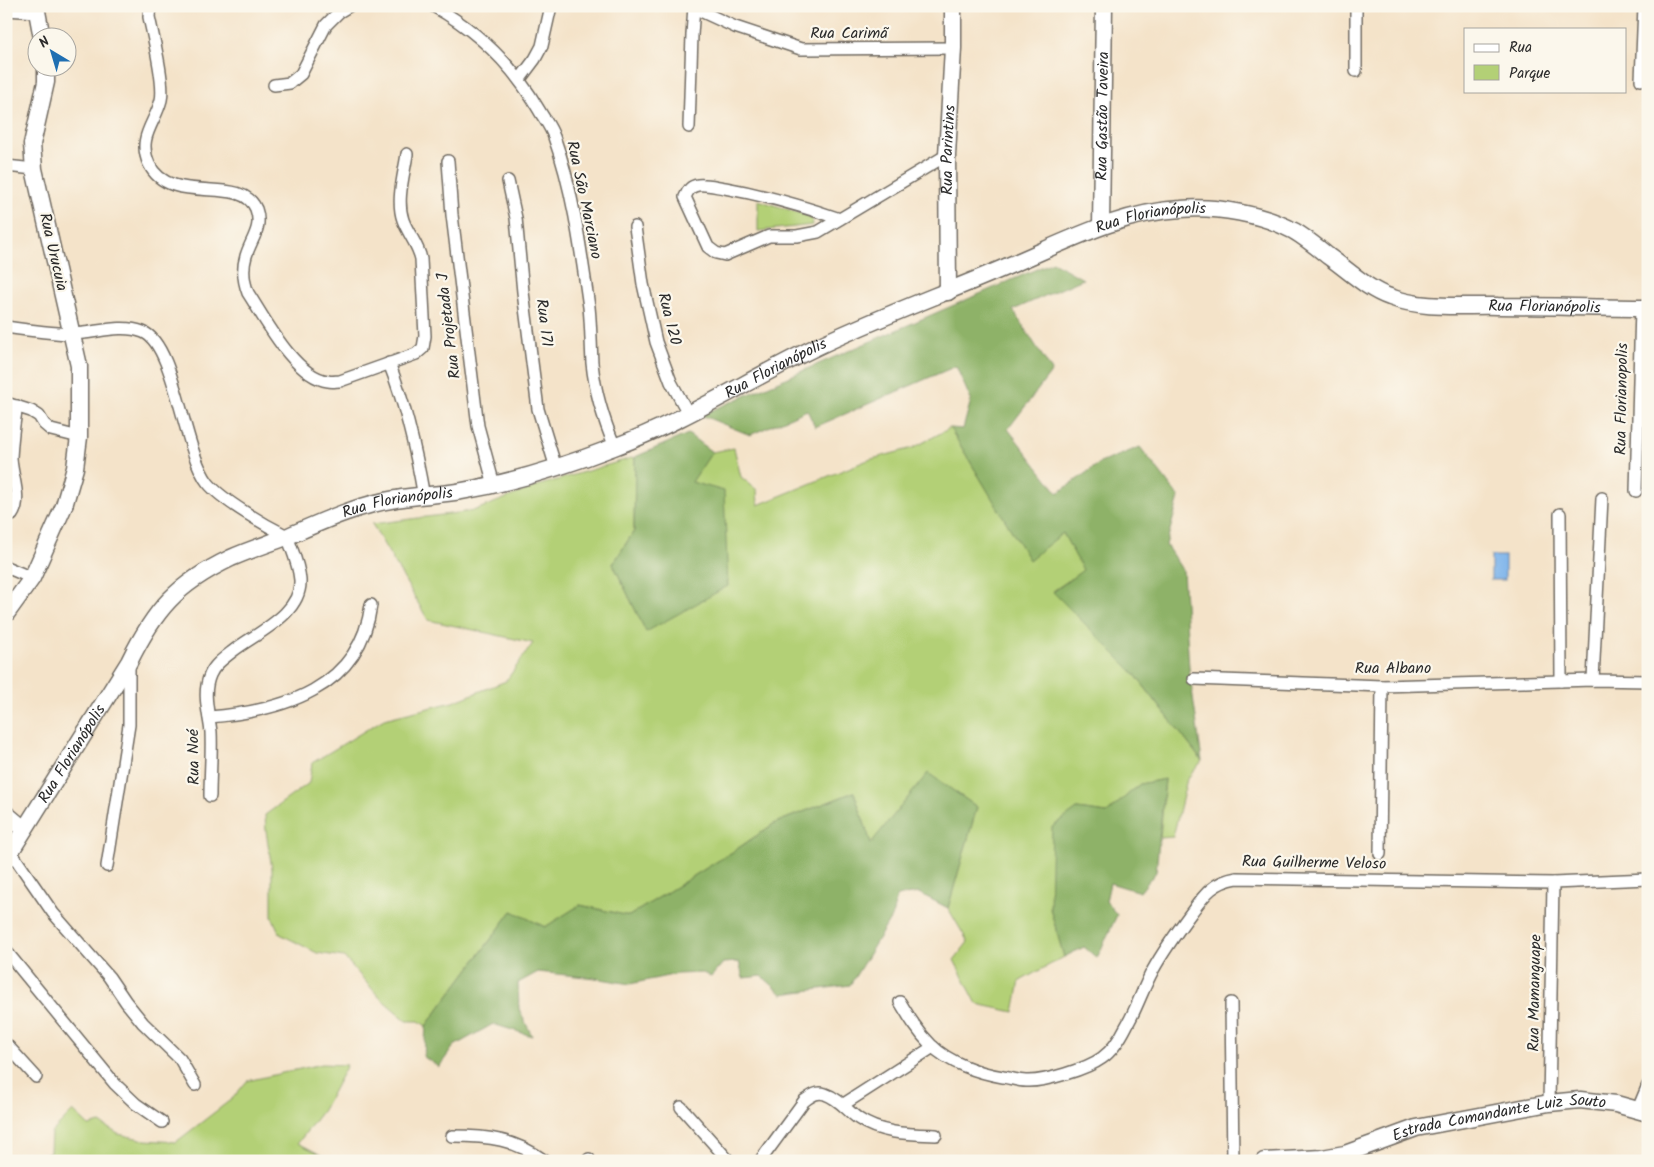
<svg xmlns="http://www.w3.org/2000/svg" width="1654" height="1167" font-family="Kalam,sans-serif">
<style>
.green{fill:#b3d076;stroke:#6f7e50}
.forest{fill:#8eb267;stroke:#5c6e49}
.water{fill:#7bb3eb;stroke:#536f8b}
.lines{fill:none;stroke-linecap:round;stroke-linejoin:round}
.street-casing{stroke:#716b62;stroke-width:14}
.secondary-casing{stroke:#716b62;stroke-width:19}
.street{stroke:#fff;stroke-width:11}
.secondary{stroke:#fff;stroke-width:16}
.labels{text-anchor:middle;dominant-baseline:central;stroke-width:4.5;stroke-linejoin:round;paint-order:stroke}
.street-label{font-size:16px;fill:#2b2b2b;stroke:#fbf7ec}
</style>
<rect width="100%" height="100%" fill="#fbf7ec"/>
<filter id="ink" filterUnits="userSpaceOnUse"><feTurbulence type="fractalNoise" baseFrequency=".02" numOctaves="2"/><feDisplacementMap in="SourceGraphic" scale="10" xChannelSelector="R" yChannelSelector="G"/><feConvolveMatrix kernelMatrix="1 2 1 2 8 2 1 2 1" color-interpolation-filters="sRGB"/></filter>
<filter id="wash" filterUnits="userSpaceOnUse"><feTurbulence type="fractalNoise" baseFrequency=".0096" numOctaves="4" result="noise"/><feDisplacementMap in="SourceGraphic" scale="20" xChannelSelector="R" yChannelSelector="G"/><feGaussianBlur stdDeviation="1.12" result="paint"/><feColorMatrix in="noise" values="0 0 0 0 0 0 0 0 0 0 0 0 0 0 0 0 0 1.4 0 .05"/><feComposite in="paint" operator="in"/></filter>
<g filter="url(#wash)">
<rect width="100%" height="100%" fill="#f4e3c9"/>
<g class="green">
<path d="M 758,200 L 812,217 L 813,225 L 758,231 Z"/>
<path d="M 950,428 L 1029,559 L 1063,533 L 1084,570 L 1053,591 L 1133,672 L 1202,761 L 1187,779 L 1173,837 L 1160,838 L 1165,779 L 1140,784 L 1107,813 L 1077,809 L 1050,908 L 1064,957 L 1020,981 L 1014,1012 L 977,1004 L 954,960 L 968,942 L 948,908 L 977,807 L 928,774 L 871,844 L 854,792 L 775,823 L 734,851 L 629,916 L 580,905 L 545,927 L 512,911 L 426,1026 L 419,1021 L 407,1021 L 380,998 L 344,957 L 317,953 L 280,934 L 272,917 L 272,869 L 266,831 L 265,815 L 309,783 L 312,763 L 384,719 L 453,702 L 506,681 L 533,643 L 428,620 L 372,524 L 473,511 L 540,485 L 635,457 L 634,531 L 613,564 L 646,631 L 691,482 L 712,452 L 734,448 L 741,477 L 757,490 L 758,505 L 868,460 L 913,448 Z"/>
<path d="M 322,1064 L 347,1065 L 323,1110 L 298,1143 L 333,1161 L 39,1161 L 38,1157 L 50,1152 L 51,1133 L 73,1111 L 89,1126 L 100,1123 L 118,1134 L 145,1140 L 176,1142 L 233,1098 L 247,1081 Z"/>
</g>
<g class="forest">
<path d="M 1053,262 L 1083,279 L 1013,310 L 1052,371 L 1008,429 L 1058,493 L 1100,463 L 1140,447 L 1179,497 L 1166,545 L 1183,571 L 1189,668 L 1202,761 L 1133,672 L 1053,592 L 1083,570 L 1063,533 L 1029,560 L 950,428 L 963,429 L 971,400 L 956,366 L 815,427 L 807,410 L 750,435 L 701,415 Z"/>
<path d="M 688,434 L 712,452 L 692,482 L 724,491 L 728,586 L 646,632 L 613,564 L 634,531 L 635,457 Z"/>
<path d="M 928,773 L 977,807 L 948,908 L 919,893 L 897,896 L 892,916 L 850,985 L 782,994 L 762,976 L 743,978 L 739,962 L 723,963 L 711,977 L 703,973 L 677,974 L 630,984 L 595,978 L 538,972 L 518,983 L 519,1009 L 532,1036 L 493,1024 L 454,1046 L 439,1067 L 424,1057 L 426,1026 L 512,911 L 545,927 L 580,905 L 629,916 L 734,851 L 775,823 L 854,792 L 871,843 Z"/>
<path d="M 1165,779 L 1156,872 L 1140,892 L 1110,883 L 1106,901 L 1117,915 L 1097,958 L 1084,947 L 1064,957 L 1050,908 L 1052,827 L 1077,809 L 1107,813 L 1140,784 Z"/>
</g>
<rect class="water" x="1491" y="556" width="14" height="24"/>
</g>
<g filter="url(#ink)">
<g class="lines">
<g class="street-casing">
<g id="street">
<path d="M 150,6 L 149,17 C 153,36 165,83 161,100 C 155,124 137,137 149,164 C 170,208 241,173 256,209 C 263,228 251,239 246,256 C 242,269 243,280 248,293 C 265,319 295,377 328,381 C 332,382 336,381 340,381 L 416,354 L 423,348 L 425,336 L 421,259 C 418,244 408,234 403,220 C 396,200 404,175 407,154"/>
<path d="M 433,6 C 478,31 513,65 539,110 C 544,119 551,127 554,137 C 573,189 581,251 589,307 C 591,325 591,345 592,363 C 595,392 604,421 615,447"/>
<path d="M 694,8 L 735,27 L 801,49 L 953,48"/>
<path d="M 6,10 L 37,12"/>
<path d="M 1356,71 L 1356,6"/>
<path d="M 520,79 L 535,59 L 542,46 L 551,6"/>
<path d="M 1641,80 L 1644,6"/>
<path d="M 274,85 L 290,83 L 301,74 L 326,25 L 339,12 L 349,6"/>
<path d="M 689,127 L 692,35 L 694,6"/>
<path d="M 448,161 L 452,215 L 478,426 L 494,485"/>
<path d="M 6,166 L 34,169"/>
<path d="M 508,181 L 516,218 L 523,292 L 538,409 L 556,468"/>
<path d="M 840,219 C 802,206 764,195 725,188 C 717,187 707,184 698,185 C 691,186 688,190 685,197 L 708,247 L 716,253 L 725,255 L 769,236 L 797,236 L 818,232 L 947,155"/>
<path d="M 635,227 L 643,284 L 656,342 L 671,382 L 688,413"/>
<path d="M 6,327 C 27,330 49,333 71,334 C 94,334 120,323 143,332 C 175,344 184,453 208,483 C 223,501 265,525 287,536 C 292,550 299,565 300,580 C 302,614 256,633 233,651 C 224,658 214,665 210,675 C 202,693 209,714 211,732 C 212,753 210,775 210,796"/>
<path d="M 389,363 C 406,406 416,451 424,497"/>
<path d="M 6,403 L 31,411 L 39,416 L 44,424 L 51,430 L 79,437"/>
<path d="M 1636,491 L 1641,308"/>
<path d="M 1560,514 L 1561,681"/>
<path d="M 6,515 L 12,515 C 23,499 11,475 11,457 C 12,440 14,422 17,406"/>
<path d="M 6,567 L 32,578"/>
<path d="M 1194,679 L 1382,686 L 1593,680 L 1648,681"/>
<path d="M 1593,680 L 1602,498"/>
<path d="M 209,717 C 282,711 360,689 371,605"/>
<path d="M 11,852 L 53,913 L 109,977 L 126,1002 L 143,1023 L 180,1059 L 195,1085"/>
<path d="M 1380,854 L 1382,686"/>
<path d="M 107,866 L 129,725 L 129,662"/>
<path d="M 6,951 L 115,1084 L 136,1104 L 162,1122"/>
<path d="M 900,1002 C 909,1017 918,1032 931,1045 C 949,1063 979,1073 1003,1077 C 1011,1078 1018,1081 1026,1081 C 1044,1082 1087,1069 1102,1058 C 1112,1051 1121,1037 1127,1025 C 1137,1008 1143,988 1153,970 C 1164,950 1177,932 1191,913 C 1205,894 1213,882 1237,878 L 1553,883 L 1648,879"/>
<path d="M 1231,1003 L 1233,1161"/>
<path d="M 6,1044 L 36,1077"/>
<path d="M 1549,1103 L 1553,883"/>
<path d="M 844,1104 L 933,1047"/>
<path d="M 681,1107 L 729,1161"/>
<path d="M 1638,1109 L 1648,1085"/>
<path d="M 452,1136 C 489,1136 515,1139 545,1161"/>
<path d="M 587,1161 L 589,1159"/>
<path d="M 760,1161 L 804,1101 C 811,1096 817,1091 825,1094 C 840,1099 847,1111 859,1119 C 881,1134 910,1134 936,1135"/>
</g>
</g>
<g class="secondary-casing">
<g id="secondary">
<path d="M 36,6 L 42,38"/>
<path id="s1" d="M 1101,226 L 1104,6"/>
<path id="s2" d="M 948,292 L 947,155 L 953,48 L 953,6"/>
<path d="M 6,614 L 32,578 L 64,506 L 75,468 L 79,437 L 79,366 L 34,169 L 32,144 L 46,82 L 46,68"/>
<path d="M 6,814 L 24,829"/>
<path id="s3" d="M 6,859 L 129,662 C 155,609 177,584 231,558 C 249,550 268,544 286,537 C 321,522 357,505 396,499 C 418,495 440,495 462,491 C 514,482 565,466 614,447 C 682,422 743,383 808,351 C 873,319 941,295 1008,266 C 1063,243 1120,212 1181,209 C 1216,206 1263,214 1294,231 C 1306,238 1317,247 1328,256 C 1348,270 1367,289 1390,297 C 1424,310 1462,305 1498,306 C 1548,306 1598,308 1648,308"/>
<path id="s4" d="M 1264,1161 L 1322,1158 L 1345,1154 L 1416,1128 L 1549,1103 L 1580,1100 L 1616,1104 L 1648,1113"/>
</g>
</g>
<use href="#street" class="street"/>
<use href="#secondary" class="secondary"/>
</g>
</g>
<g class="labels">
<g class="street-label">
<text x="849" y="33">Rua Carimã</text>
<text stroke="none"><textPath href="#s1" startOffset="110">Rua Gastão Taveira</textPath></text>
<text stroke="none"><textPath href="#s2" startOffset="142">Rua Parintins</textPath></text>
<text transform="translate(584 200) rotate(78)">Rua São Marciano</text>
<text stroke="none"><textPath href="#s3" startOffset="1368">Rua Florianópolis</textPath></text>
<text transform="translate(53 252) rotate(77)">Rua Urucuia</text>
<text stroke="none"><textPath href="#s3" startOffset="1788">Rua Florianópolis</textPath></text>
<text transform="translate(669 319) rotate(76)">Rua 120</text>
<text transform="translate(544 323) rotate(83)">Rua 171</text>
<text transform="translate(449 326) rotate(-97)">Rua Projetada J</text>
<text stroke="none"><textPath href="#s3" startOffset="962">Rua Florianópolis</textPath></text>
<text transform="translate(1622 399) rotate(-89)">Rua Florianopolis</text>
<text stroke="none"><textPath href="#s3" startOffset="558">Rua Florianópolis</textPath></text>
<text x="1393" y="668">Rua Albano</text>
<text stroke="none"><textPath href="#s3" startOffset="124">Rua Florianópolis</textPath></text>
<text transform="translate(194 757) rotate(-91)">Rua Noé</text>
<text transform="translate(1314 863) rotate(1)">Rua Guilherme Veloso</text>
<text transform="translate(1535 993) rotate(-89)">Rua Mamanguape</text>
<text stroke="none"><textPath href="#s4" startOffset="241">Estrada Comandante Luiz Souto</textPath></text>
</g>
</g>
<rect width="1654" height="1167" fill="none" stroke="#fbf7ec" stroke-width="25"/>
<rect x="1464" y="28" width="162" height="65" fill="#fbf7ec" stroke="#a8a59f"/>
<rect x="1474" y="44" width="25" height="8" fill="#ffffff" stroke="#a8a59f"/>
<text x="1509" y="52" font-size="15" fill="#2b2b2b">Rua</text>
<rect x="1474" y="65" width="25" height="15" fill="#b3d076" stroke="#a8a59f"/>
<text x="1509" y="78" font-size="15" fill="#2b2b2b">Parque</text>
<g transform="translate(52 52) rotate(322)"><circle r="24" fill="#fbf7ec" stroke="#a8a59f"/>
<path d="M0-4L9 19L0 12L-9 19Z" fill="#1f6fb2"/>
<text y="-8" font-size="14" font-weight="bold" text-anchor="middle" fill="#2b2b2b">N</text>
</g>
</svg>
